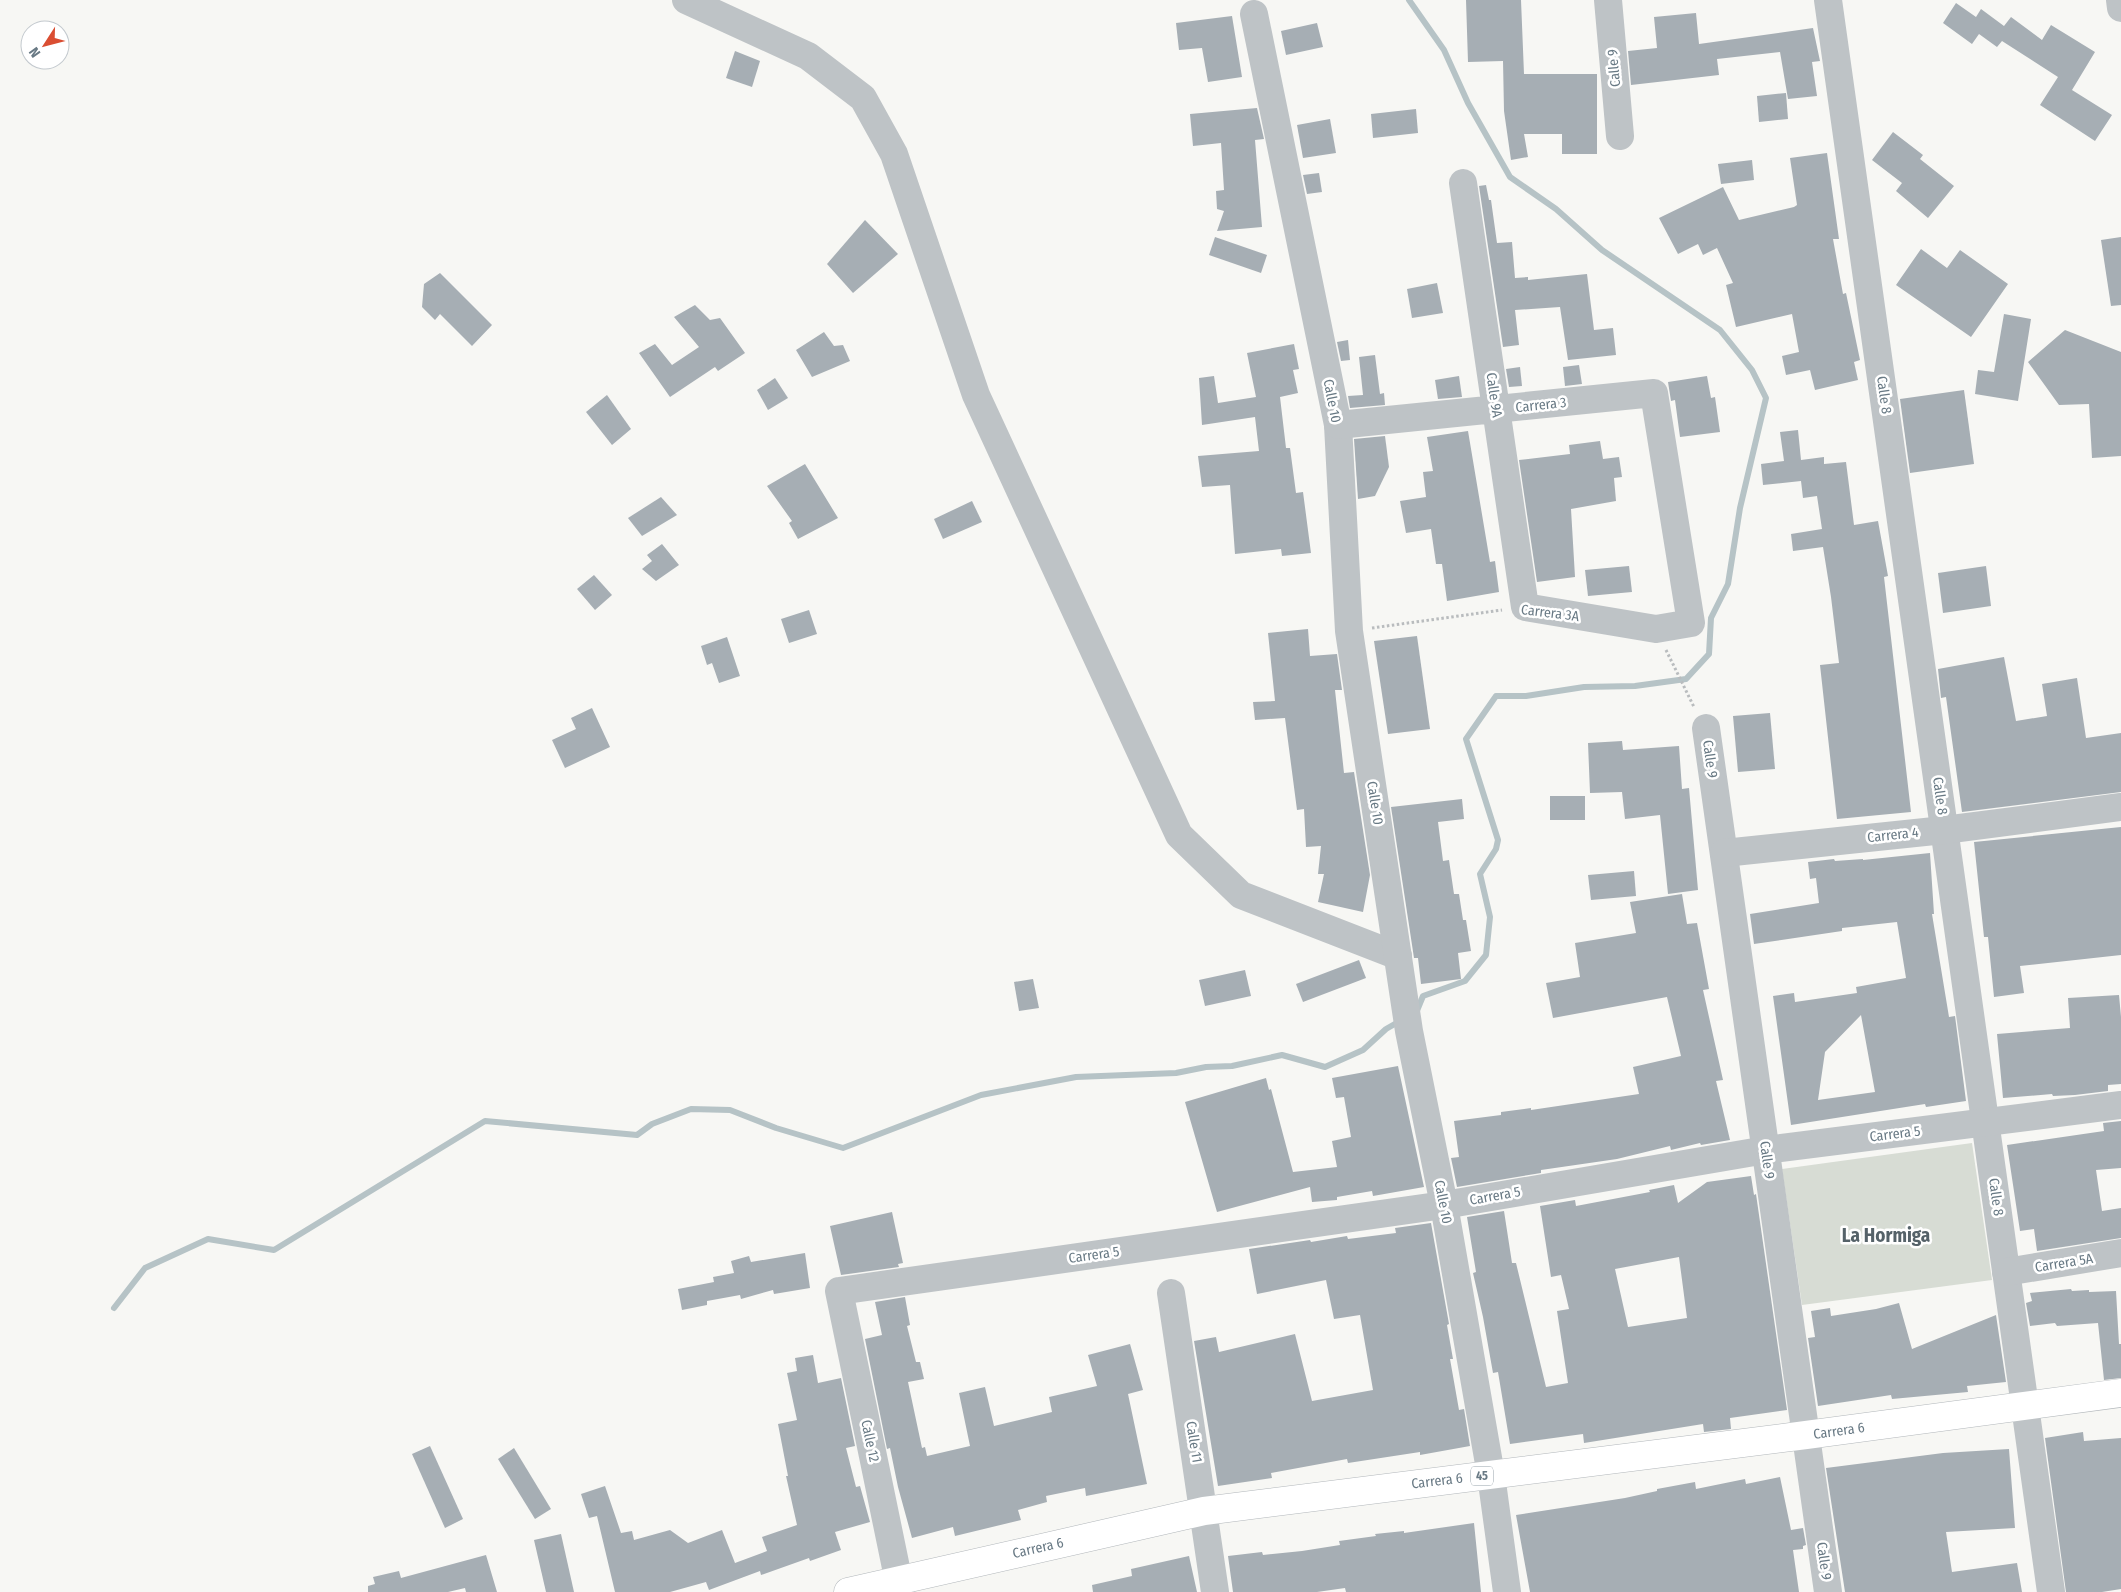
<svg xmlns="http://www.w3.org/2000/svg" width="2121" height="1592" font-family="'Fira Sans Condensed',sans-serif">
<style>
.green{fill:#d7dcd4}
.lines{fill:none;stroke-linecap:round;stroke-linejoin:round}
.stream{stroke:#b6c3c6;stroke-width:6}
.building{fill:#a6aeb4;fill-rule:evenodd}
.major-casing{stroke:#b2b7bb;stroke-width:29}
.path{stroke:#b9bcbe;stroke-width:3;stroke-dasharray:2.5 2.5;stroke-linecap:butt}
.minor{stroke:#bec3c6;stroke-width:28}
.major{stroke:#fff;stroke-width:28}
.labels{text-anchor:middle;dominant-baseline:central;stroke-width:5;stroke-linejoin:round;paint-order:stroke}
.shield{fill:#fff;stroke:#95a1a9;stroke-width:1}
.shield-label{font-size:12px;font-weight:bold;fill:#687984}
.street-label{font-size:14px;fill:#687984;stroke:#fff}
.district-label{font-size:19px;font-weight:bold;fill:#556269;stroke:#fff}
</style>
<rect width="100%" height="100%" fill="#f7f7f4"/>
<path class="green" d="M 1972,1143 L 1992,1280 L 1802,1305 L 1782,1169 Z"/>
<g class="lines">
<g class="stream">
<path d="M 1409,0 L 1444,50 L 1468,103 L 1510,177 L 1556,209 L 1602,250 L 1720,330 L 1752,370 L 1766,398 L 1740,508 L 1728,584 L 1711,618 L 1709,654 L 1686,679 L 1635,686 L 1584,687 L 1526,696 L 1496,696 L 1466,739 L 1498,840 L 1496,849 L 1480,874 L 1490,917 L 1486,955 L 1465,981 L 1423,996 L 1416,1013"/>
<path d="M 114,1308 L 145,1268 L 208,1239 L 274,1250 L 485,1121 L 637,1135 L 652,1124 L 691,1109 L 730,1110 L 776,1128 L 843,1148 L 981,1095 L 1076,1077 L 1176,1073 L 1206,1067 L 1232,1066 L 1282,1055 L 1325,1067 L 1363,1050 L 1386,1029 L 1400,1021"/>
</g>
</g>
<g class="building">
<path d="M 1466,0 L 1521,0 L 1524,74 L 1597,74 L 1597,154 L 1562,154 L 1562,134 L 1524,134 L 1528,157 L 1511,160 L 1504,111 L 1503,61 L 1468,62 Z"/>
<path d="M 1956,3 L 1976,17 L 1981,9 L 2004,26 L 2011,17 L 2042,40 L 2051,25 L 2095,52 L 2072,90 L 2112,115 L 2095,141 L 2040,105 L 2058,77 L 2002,41 L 1997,47 L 1979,34 L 1972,44 L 1943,23 Z"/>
<path d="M 1696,13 L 1699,44 L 1813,28 L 1820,61 L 1812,62 L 1817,96 L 1788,99 L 1780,52 L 1717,59 L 1719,75 L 1631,85 L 1628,51 L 1657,48 L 1654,17 Z"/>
<path d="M 1232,16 L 1242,77 L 1208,82 L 1202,48 L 1179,50 L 1176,23 Z"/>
<path d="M 1317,23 L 1323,47 L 1286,55 L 1281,31 Z"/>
<path d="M 735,51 L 760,61 L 752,87 L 726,78 Z"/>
<path d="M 1786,93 L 1788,119 L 1759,122 L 1757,96 Z"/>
<path d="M 1257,108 L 1264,139 L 1255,140 L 1262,227 L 1217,231 L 1224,211 L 1217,209 L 1216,191 L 1224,190 L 1221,143 L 1193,146 L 1190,114 Z"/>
<path d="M 1416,109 L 1418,133 L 1373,138 L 1371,114 Z"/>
<path d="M 1330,119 L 1336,153 L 1303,158 L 1297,125 Z"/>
<path d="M 1893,132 L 1923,155 L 1920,159 L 1954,186 L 1928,218 L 1896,191 L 1902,183 L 1872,160 Z"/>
<path d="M 1827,153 L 1839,239 L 1833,239 L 1843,294 L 1846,293 L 1860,360 L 1854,362 L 1858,380 L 1815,390 L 1810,370 L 1786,375 L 1782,356 L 1799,352 L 1792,314 L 1736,327 L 1726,285 L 1733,283 L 1717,248 L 1703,255 L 1698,244 L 1678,254 L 1659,218 L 1723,187 L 1739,220 L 1794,207 L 1797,205 L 1790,158 Z"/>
<path d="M 1752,160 L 1754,180 L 1721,184 L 1718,164 Z"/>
<path d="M 1319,173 L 1322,192 L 1307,194 L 1303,175 Z"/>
<path d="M 1486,185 L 1489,200 L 1491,200 L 1497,243 L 1512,242 L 1515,278 L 1528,277 L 1528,280 L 1587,274 L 1594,330 L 1613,328 L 1616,355 L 1568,360 L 1560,307 L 1515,310 L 1519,345 L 1503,347 L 1479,186 Z"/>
<path d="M 865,220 L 898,254 L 853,293 L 827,264 Z"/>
<path d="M 1215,237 L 1267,255 L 1261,273 L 1209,255 Z"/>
<path d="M 2121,237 L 2121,305 L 2111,306 L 2101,240 Z"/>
<path d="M 1921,249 L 1947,268 L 1960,250 L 2008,284 L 1971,337 L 1896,285 Z"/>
<path d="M 440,273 L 492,325 L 472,346 L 440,314 L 435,320 L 422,307 L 424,284 Z"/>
<path d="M 1437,283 L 1443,313 L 1412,318 L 1407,289 Z"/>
<path d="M 695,305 L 710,320 L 720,318 L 745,353 L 718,371 L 715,367 L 670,397 L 639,353 L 655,344 L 672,365 L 699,347 L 674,317 Z"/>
<path d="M 2004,314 L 2031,319 L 2018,401 L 1975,394 L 1978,370 L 1994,372 Z"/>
<path d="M 2065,330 L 2121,352 L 2121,456 L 2092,458 L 2089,404 L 2059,405 L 2028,362 Z"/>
<path d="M 824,332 L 834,346 L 843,345 L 850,361 L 812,377 L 796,350 Z"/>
<path d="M 1348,340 L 1350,360 L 1341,361 L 1337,342 Z"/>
<path d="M 1294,344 L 1299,369 L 1293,370 L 1298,393 L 1280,397 L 1286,448 L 1290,448 L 1296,493 L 1303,492 L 1311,553 L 1282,556 L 1281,549 L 1235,554 L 1230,485 L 1202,487 L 1198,456 L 1259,451 L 1255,417 L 1202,425 L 1199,378 L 1214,376 L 1218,403 L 1256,397 L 1247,353 Z"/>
<path d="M 1375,355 L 1380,394 L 1384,393 L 1385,405 L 1350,408 L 1348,396 L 1363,395 L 1359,357 Z"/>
<path d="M 1579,365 L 1582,384 L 1565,386 L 1563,367 Z"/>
<path d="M 1520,367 L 1522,386 L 1509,387 L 1506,369 Z"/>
<path d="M 1459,376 L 1462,397 L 1438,399 L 1435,380 Z"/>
<path d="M 1707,376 L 1711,398 L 1715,397 L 1720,432 L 1680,437 L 1675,400 L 1671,401 L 1668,382 Z"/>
<path d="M 775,378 L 788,398 L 768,410 L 757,390 Z"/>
<path d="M 1964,390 L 1974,464 L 1910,473 L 1900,399 Z"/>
<path d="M 607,395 L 631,429 L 612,445 L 586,412 Z"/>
<path d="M 1798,430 L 1801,460 L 1824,457 L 1824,464 L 1846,462 L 1854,525 L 1878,521 L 1888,576 L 1884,577 L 1911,812 L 1837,819 L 1820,665 L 1839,663 L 1831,597 L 1823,547 L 1793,551 L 1791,534 L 1822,529 L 1817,496 L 1803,498 L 1801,481 L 1763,485 L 1761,464 L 1784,461 L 1780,432 Z"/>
<path d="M 1468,431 L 1490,562 L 1495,561 L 1499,592 L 1447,601 L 1442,564 L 1436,564 L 1431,529 L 1406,533 L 1400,501 L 1426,497 L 1423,472 L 1433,471 L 1427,437 Z"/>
<path d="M 1385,436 L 1389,467 L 1375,496 L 1358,499 L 1354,439 Z"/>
<path d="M 1600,441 L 1603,459 L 1619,457 L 1622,477 L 1614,478 L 1616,501 L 1571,509 L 1575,577 L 1537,582 L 1519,460 L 1570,454 L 1569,445 Z"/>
<path d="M 805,464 L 838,518 L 798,539 L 789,523 L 792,521 L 767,486 Z"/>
<path d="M 661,497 L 677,515 L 642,536 L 628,518 Z"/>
<path d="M 972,501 L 982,522 L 943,539 L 934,519 Z"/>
<path d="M 662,544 L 679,565 L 656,581 L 642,569 L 652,561 L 647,555 Z"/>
<path d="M 1629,566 L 1632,592 L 1588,596 L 1585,570 Z"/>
<path d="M 1986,566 L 1991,606 L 1943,613 L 1938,573 Z"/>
<path d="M 594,575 L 612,595 L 595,610 L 577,589 Z"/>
<path d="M 809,610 L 817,634 L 789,643 L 781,619 Z"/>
<path d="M 1308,629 L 1310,656 L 1337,654 L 1342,690 L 1335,690 L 1344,773 L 1354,772 L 1370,875 L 1363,912 L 1318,902 L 1324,874 L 1318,874 L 1321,846 L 1306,847 L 1304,809 L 1297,810 L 1285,718 L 1255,720 L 1253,702 L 1275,701 L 1268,633 Z"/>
<path d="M 1417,636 L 1430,729 L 1388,734 L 1374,641 Z"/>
<path d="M 727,637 L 740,676 L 719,683 L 712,663 L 707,665 L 701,646 Z"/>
<path d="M 2004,657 L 2016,721 L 2047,716 L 2042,684 L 2077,678 L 2086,738 L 2121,733 L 2121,792 L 1962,812 L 1946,697 L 1941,698 L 1938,669 Z"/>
<path d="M 592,708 L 610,747 L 565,768 L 552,740 L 576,729 L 571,718 Z"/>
<path d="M 1770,713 L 1775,769 L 1738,772 L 1733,716 Z"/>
<path d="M 1622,741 L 1623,750 L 1679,746 L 1682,789 L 1689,788 L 1698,890 L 1668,894 L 1660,815 L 1625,819 L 1622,792 L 1590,793 L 1588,743 Z"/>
<rect x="1550" y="796" width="35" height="24"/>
<path d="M 1462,799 L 1464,819 L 1438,822 L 1443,861 L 1449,860 L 1454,894 L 1459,894 L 1463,920 L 1466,920 L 1471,951 L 1458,953 L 1461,979 L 1421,984 L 1418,958 L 1414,958 L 1391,807 Z"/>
<path d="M 2121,827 L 2121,955 L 2020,966 L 2024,993 L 1994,997 L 1988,937 L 1984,937 L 1974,842 Z"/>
<path d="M 1930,853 L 1934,914 L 1932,914 L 1949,1017 L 1955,1016 L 1966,1101 L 1926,1107 L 1925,1104 L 1791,1125 L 1773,996 L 1794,993 L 1795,1002 L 1857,993 L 1856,987 L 1906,978 L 1897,922 L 1842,928 L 1842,931 L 1754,944 L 1750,914 L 1819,903 L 1816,878 L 1810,879 L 1808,862 L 1834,859 L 1835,861 L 1863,859 L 1863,860 ZM 1861,1015 L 1875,1092 L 1818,1100 L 1825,1052 Z"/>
<path d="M 1634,871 L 1636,896 L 1591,900 L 1588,875 Z"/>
<path d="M 1682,894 L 1687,924 L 1697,923 L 1709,989 L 1703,990 L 1723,1080 L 1716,1081 L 1730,1140 L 1701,1145 L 1700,1143 L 1671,1150 L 1670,1146 L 1617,1159 L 1541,1170 L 1541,1173 L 1457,1187 L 1451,1158 L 1459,1157 L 1454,1121 L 1501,1115 L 1501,1112 L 1531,1108 L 1531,1110 L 1639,1094 L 1633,1067 L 1681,1056 L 1667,997 L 1553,1018 L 1546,983 L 1580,977 L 1575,943 L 1636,933 L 1630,902 Z"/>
<path d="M 1359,960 L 1366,978 L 1303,1002 L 1296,984 Z"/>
<path d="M 1245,970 L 1251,996 L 1205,1006 L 1199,980 Z"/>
<path d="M 1033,979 L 1039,1008 L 1019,1011 L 1014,982 Z"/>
<path d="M 2119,995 L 2121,1017 L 2121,1084 L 2108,1085 L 2108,1091 L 2075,1095 L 2053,1096 L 2052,1094 L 2003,1098 L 1997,1034 L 2070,1028 L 2068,998 Z"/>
<path d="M 1398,1066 L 1424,1187 L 1373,1196 L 1372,1191 L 1337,1197 L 1337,1200 L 1312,1202 L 1310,1187 L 1217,1212 L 1185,1102 L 1266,1078 L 1269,1090 L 1271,1089 L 1293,1172 L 1337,1167 L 1332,1141 L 1351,1137 L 1344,1097 L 1336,1098 L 1332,1078 Z"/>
<path d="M 2121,1121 L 2121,1168 L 2096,1170 L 2102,1211 L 2121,1208 L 2121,1238 L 2037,1251 L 2034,1229 L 2020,1231 L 2007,1145 L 2104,1131 L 2103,1123 Z"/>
<path d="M 1751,1176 L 1754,1195 L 1756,1194 L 1787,1410 L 1730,1418 L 1731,1429 L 1704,1432 L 1703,1424 L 1584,1443 L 1583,1434 L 1510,1444 L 1498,1372 L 1493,1373 L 1483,1317 L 1473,1273 L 1476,1272 L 1467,1217 L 1504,1211 L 1512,1263 L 1516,1263 L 1546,1387 L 1568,1383 L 1557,1311 L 1569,1309 L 1561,1275 L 1551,1277 L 1540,1206 L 1575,1200 L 1576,1206 L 1650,1192 L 1649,1190 L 1674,1185 L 1678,1203 L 1707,1182 ZM 1679,1257 L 1687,1318 L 1628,1327 L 1615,1269 Z"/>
<path d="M 892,1212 L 903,1263 L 898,1264 L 899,1267 L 841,1275 L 830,1226 Z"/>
<path d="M 1431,1223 L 1449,1324 L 1447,1325 L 1453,1359 L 1450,1359 L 1459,1410 L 1464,1409 L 1470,1446 L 1420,1455 L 1420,1452 L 1348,1463 L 1347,1459 L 1271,1473 L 1272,1478 L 1218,1486 L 1194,1341 L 1216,1337 L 1219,1352 L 1295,1334 L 1312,1401 L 1373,1390 L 1360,1315 L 1334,1319 L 1326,1280 L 1257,1294 L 1249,1249 L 1310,1240 L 1311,1242 L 1347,1236 L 1348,1239 L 1396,1233 L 1395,1228 Z"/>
<path d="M 805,1253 L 810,1288 L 774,1294 L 773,1290 L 741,1299 L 740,1295 L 707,1301 L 707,1305 L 682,1310 L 678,1289 L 714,1282 L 713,1277 L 734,1273 L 731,1261 L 749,1256 L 751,1262 Z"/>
<path d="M 2071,1289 L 2072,1291 L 2089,1290 L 2089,1292 L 2116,1291 L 2119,1344 L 2121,1344 L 2121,1378 L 2104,1380 L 2098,1323 L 2057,1326 L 2055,1323 L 2030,1326 L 2026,1303 L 2032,1301 L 2030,1293 Z"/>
<path d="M 905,1297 L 910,1325 L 907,1326 L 916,1362 L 920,1362 L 924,1379 L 908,1382 L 922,1448 L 925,1447 L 927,1456 L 970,1446 L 959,1393 L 985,1387 L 994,1426 L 1052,1412 L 1049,1397 L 1097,1386 L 1088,1355 L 1130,1344 L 1143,1390 L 1128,1394 L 1147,1484 L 1086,1496 L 1085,1488 L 1046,1496 L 1047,1502 L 1018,1510 L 1021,1520 L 955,1536 L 953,1527 L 912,1538 L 898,1487 L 890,1448 L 887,1449 L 865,1339 L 882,1335 L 875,1302 Z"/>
<path d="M 1899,1303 L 1912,1349 L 1996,1315 L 2006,1382 L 1967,1386 L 1968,1392 L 1892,1399 L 1891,1395 L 1818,1406 L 1808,1338 L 1815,1337 L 1811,1311 L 1830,1308 L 1831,1316 L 1876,1309 Z"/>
<path d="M 813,1355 L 818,1383 L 841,1378 L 855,1446 L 846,1448 L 856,1487 L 860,1486 L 870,1522 L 835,1532 L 841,1550 L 810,1561 L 809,1558 L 761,1575 L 760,1571 L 709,1590 L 706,1582 L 670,1592 L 615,1592 L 597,1516 L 589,1518 L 581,1494 L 605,1486 L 621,1533 L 632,1531 L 634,1540 L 670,1530 L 688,1543 L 722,1530 L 735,1563 L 767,1551 L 762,1537 L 797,1525 L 786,1476 L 788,1476 L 778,1424 L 797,1420 L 787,1373 L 797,1371 L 795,1358 Z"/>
<path d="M 2083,1432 L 2084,1441 L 2121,1438 L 2121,1589 L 2102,1592 L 2066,1592 L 2045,1438 Z"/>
<path d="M 430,1446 L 463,1519 L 445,1528 L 412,1454 Z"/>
<path d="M 514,1448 L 551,1509 L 535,1519 L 498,1459 Z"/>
<path d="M 2009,1449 L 2015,1528 L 1946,1532 L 1952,1572 L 2017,1563 L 2022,1592 L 1845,1592 L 1826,1468 L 1943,1453 Z"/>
<path d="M 1780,1477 L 1791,1530 L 1803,1528 L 1806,1545 L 1803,1546 L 1803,1549 L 1793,1550 L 1799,1592 L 1530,1592 L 1516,1515 L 1625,1498 L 1657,1491 L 1657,1489 L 1695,1482 L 1696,1489 L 1745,1479 L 1746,1484 Z"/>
<path d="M 1474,1523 L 1481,1592 L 1346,1592 L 1345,1588 L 1317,1592 L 1233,1592 L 1228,1556 L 1262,1552 L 1263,1555 L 1302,1551 L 1340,1545 L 1339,1541 L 1376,1536 L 1375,1534 L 1404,1531 L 1404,1533 Z"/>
<path d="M 561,1534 L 574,1592 L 546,1592 L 534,1540 Z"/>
<path d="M 486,1555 L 497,1592 L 466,1592 L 465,1588 L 448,1592 L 368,1592 L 368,1586 L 375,1584 L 373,1577 L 399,1571 L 401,1578 Z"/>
<path d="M 1189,1556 L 1197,1592 L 1093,1592 L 1092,1585 L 1132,1576 L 1131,1569 Z"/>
</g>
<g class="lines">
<g class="major-casing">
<path id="major" d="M 848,1592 L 1204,1511 L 1806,1435 L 2121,1393"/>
</g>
<g class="path">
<path d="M 1372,628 L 1502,610"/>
<path d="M 1666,650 L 1694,707"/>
</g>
<g class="minor">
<path d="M 686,0 L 808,56 L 863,98 L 894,154 L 976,395 L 1179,835 L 1241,895 L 1398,956"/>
<path d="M 1608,0 L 1620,136"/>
<path d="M 1828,0 L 2051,1592"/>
<path d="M 2120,0 L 2121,8"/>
<path d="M 1254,14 L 1338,425 L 1349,631 L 1409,1031 L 1444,1205 L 1491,1475 L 1507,1592"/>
<path d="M 1338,425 L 1654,393 L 1691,623 L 1656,629 L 1525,607 L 1463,183"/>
<path d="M 1706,728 L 1828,1592"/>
<path d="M 1724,853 L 1944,830 L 2121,807"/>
<path d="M 2006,1272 L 2121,1253"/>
<path d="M 1171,1293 L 1215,1592"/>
<path d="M 901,1592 L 839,1291 L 1444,1205 L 1766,1150 L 2121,1105"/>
</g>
<use href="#major" class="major"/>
</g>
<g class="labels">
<rect class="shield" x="1471" y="1466.5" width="22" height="19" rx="4"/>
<g class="shield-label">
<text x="1482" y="1476">45</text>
</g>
<g class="street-label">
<text transform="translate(1614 68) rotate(-95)">Calle 9</text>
<text transform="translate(1494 395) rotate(82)">Calle 9A</text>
<text transform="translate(1884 395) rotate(82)">Calle 8</text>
<text transform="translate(1332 401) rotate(79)">Calle 10</text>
<text transform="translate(1541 405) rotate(-6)">Carrera 3</text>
<text transform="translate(1550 613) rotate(7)">Carrera 3A</text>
<text transform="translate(1710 759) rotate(82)">Calle 9</text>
<text transform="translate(1940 796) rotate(82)">Calle 8</text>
<text transform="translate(1375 803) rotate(81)">Calle 10</text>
<text transform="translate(1893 835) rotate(-6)">Carrera 4</text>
<text transform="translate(1895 1134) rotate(-7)">Carrera 5</text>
<text transform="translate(1767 1160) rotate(82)">Calle 9</text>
<text transform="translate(1495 1196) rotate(-10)">Carrera 5</text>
<text transform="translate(1996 1197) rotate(82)">Calle 8</text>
<text transform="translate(1443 1202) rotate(79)">Calle 10</text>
<text transform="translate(1094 1255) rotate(-8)">Carrera 5</text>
<text transform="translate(2064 1263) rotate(-9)">Carrera 5A</text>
<text transform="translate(1839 1431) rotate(-8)">Carrera 6</text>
<text transform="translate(870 1441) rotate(78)">Calle 12</text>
<text transform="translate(1194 1442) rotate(81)">Calle 11</text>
<text transform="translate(1437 1481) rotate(-7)">Carrera 6</text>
<text transform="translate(1038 1548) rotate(-13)">Carrera 6</text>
<text transform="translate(1824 1561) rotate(82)">Calle 9</text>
</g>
<g class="district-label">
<text x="1886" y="1235">La Hormiga</text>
</g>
</g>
<g transform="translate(45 45) rotate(234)"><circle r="24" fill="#ffffff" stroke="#c3c9ce"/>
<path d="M0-4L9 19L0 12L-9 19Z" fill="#da4e32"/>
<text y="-8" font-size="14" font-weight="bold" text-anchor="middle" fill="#687984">N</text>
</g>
</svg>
